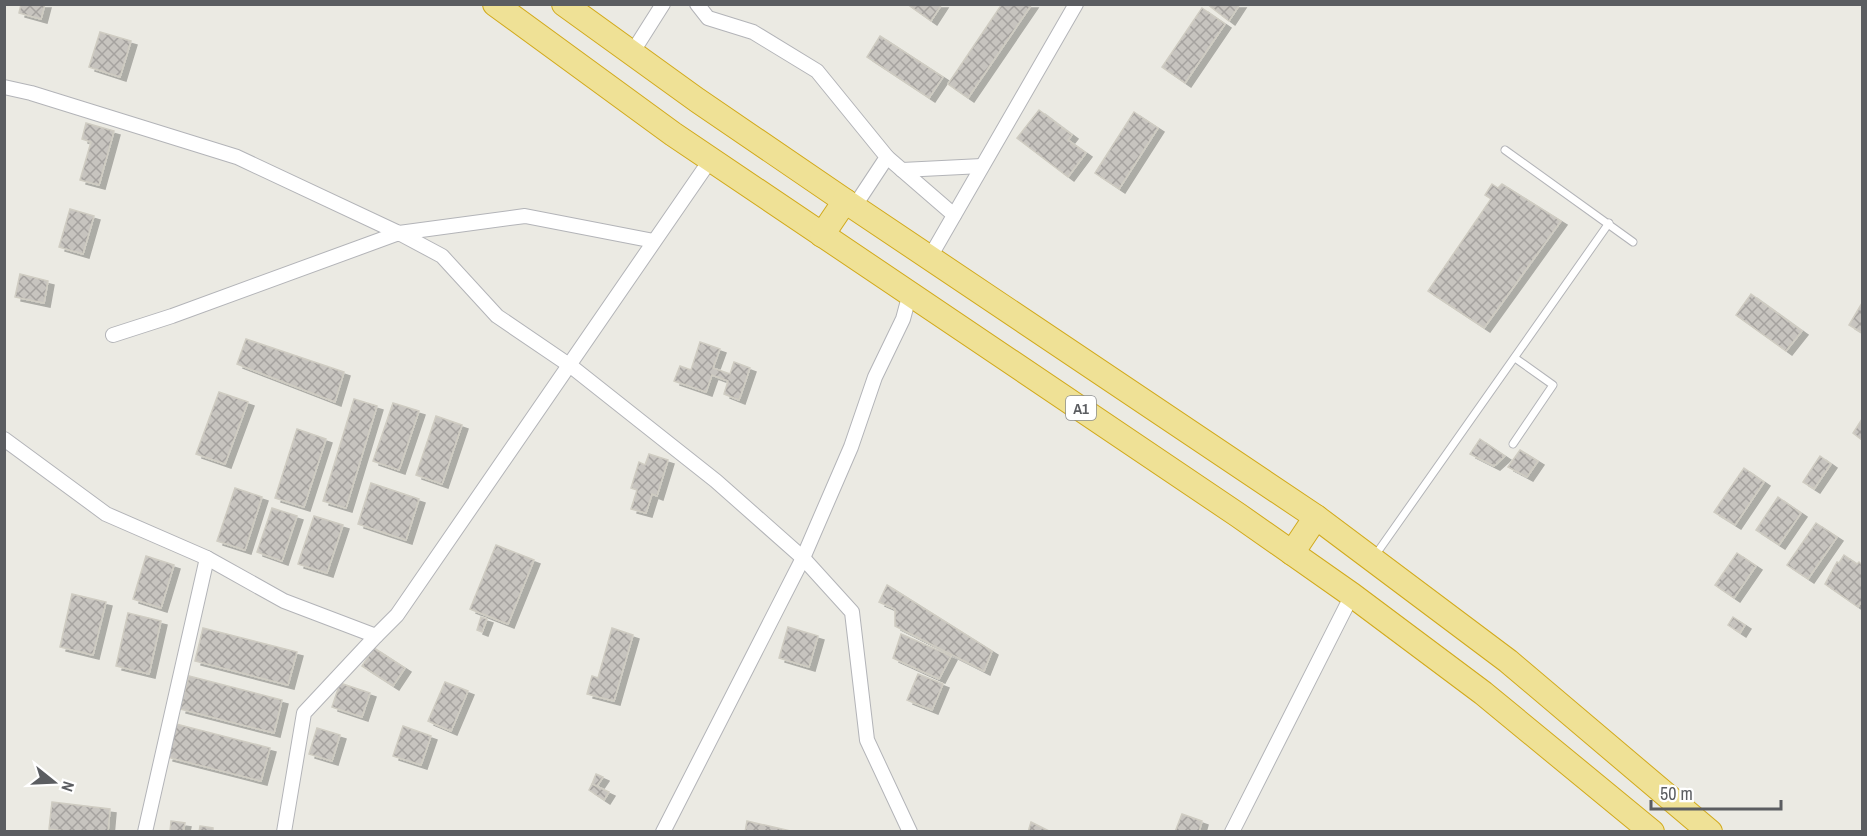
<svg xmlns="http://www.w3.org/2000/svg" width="1867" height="836" font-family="'Archivo Narrow',sans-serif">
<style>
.building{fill:url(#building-cross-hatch);stroke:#cfccc2;stroke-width:1.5;filter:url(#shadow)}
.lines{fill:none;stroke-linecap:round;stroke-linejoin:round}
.lane-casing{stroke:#b3b4b8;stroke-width:9}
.street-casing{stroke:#b3b4b8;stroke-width:16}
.highway-casing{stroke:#d2aa1c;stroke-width:26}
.lane{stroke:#fff;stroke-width:7}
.street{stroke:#fff;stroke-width:14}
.highway{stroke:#efe196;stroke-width:24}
.labels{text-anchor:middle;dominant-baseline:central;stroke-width:4.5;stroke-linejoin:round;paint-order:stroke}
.shield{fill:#fff;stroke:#8c8e90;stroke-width:1.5}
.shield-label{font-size:15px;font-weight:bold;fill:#5b5d61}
</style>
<defs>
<pattern id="building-cross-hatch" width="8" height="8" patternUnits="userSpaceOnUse" patternTransform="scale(1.5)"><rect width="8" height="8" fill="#c7c4bf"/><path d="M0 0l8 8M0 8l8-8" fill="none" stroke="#a5a29f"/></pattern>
<filter id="shadow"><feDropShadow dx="6" dy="4" stdDeviation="0" flood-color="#0004"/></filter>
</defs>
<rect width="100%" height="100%" fill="#ebeae3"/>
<g class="building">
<path d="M 21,4 L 45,4 L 41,19 L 19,13 Z"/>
<path d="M 907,4 L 942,4 L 931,21 Z"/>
<path d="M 1002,4 L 1032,4 L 968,98 L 948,84 Z"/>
<path d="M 1207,4 L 1240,4 L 1229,21 Z"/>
<path d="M 1202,8 L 1225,24 L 1185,83 L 1162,67 Z"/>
<path d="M 100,32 L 131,41 L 120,77 L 89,67 Z"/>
<path d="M 880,36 L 943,77 L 929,98 L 867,57 Z"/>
<path d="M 1039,110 L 1072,135 L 1068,140 L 1086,153 L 1068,177 L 1017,138 Z"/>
<path d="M 1134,112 L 1158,128 L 1119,189 L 1095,173 Z"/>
<path d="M 86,123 L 114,131 L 99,185 L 80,180 L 91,142 L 82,139 Z"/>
<path d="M 1492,184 L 1498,188 L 1502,184 L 1561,221 L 1484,328 L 1428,291 L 1491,199 L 1485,195 Z"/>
<path d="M 70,209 L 94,216 L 83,254 L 59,247 Z"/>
<path d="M 20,274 L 48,281 L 44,303 L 15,297 Z"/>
<path d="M 1751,294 L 1802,331 L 1786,351 L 1736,315 Z"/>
<path d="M 1862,303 L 1862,333 L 1849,325 Z"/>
<path d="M 246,339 L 344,372 L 335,402 L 237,364 Z"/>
<path d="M 700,342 L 720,349 L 713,368 L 730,374 L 734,362 L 750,368 L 739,400 L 724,394 L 728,381 L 712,375 L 706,392 L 674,381 L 680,366 L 691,370 Z"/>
<path d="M 219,392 L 248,402 L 225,464 L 196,454 Z"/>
<path d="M 354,399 L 377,406 L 346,508 L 323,501 Z"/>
<path d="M 393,403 L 419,411 L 399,470 L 373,461 Z"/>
<path d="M 436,416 L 462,425 L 442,484 L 416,475 Z"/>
<path d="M 1862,419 L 1862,440 L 1853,433 Z"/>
<path d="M 297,429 L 326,439 L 304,507 L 275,498 Z"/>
<path d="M 1480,439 L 1505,456 L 1494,466 L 1470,454 Z"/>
<path d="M 1520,450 L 1538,461 L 1527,477 L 1508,467 Z"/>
<path d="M 649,454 L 668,460 L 657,496 L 652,494 L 646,513 L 631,509 L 637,490 L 631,488 L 639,462 L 645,465 Z"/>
<path d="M 1820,456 L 1831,464 L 1814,489 L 1803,482 Z"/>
<path d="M 1744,468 L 1764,482 L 1735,525 L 1714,512 Z"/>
<path d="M 371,483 L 419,499 L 406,540 L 358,524 Z"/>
<path d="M 235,488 L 262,497 L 245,550 L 217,541 Z"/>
<path d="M 1778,497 L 1801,513 L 1779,545 L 1756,530 Z"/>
<path d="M 272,508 L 297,516 L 282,561 L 257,552 Z"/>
<path d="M 314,516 L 343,525 L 327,573 L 298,564 Z"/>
<path d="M 1816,523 L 1837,537 L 1808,579 L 1787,565 Z"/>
<path d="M 496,545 L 534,560 L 508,624 L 470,609 Z"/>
<path d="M 1737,553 L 1756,566 L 1734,598 L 1715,585 Z"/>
<path d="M 1844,555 L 1857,564 L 1859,562 L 1862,565 L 1862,601 L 1858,607 L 1825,584 L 1837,562 L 1839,563 Z"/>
<path d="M 146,556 L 174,565 L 161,608 L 133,599 Z"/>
<path d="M 887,585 L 992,651 L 984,671 L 895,626 L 895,609 L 879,602 Z"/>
<path d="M 72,594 L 106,602 L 93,655 L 60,647 Z"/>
<path d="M 128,613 L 161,621 L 149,674 L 116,666 Z"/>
<path d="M 481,617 L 487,619 L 482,632 L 477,630 Z"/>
<path d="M 1733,617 L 1745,625 L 1740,633 L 1728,625 Z"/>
<path d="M 788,627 L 818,636 L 809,667 L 779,658 Z"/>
<path d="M 203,628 L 297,652 L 288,685 L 195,661 Z"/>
<path d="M 612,628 L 633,635 L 614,701 L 587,694 L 592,676 L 598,678 Z"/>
<path d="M 901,634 L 951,656 L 939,679 L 893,658 Z"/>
<path d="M 374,648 L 405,668 L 393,686 L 362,666 Z"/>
<path d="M 918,674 L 943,684 L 932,710 L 907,700 Z"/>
<path d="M 189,676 L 282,700 L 274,733 L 180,709 Z"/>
<path d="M 445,682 L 468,691 L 451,731 L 428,721 Z"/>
<path d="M 340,683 L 370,693 L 362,717 L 332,707 Z"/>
<path d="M 176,724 L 270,748 L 261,781 L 167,757 Z"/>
<path d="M 403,726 L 431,736 L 421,765 L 393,756 Z"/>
<path d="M 317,728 L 340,735 L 332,761 L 309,754 Z"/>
<path d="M 596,774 L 603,777 L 597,786 L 592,784 Z"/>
<path d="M 592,784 L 609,792 L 604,800 L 589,790 Z"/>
<path d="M 52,802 L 110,809 L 108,832 L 73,832 L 49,829 Z"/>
<path d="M 1182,814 L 1202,821 L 1199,832 L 1175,832 Z"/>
<path d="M 171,821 L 185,823 L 183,832 L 170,832 Z"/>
<path d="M 747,821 L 795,832 L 745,832 Z"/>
<path d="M 1031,822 L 1051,832 L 1028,832 Z"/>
<path d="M 200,826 L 213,828 L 213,832 L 199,832 Z"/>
</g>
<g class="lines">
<g class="lane-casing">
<g id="lane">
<path d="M 1505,150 L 1633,242"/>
<path d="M 1513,444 L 1553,385 L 1515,358"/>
<path d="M 1374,557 L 1609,223"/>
</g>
</g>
<g class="street-casing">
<g id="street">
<path d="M 697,4 L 708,18 L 753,32 L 817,71 L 887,157 L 854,207"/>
<path d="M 632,53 L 663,4"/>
<path d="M 4,87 L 31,93 L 237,157 L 399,233 L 525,216 L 654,241"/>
<path d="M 887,157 L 954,215"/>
<path d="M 902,170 L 982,166"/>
<path d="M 930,257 L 1076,4"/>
<path d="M 113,335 L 172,316 L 399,233 L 442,256 L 497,316 L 572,367 L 716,481 L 803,558 L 852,612 L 867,740 L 910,832"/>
<path d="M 4,439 L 106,514 L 207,558 L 284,601 L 376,636 L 397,615 L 711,159"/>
<path d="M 145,832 L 207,558"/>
<path d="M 284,832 L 304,713 L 376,636"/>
<path d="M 663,832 L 803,558 L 851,447 L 875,377 L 903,319 L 910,293"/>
<path d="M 1232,832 L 1352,595"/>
</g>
</g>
<g class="highway-casing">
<g id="highway">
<path d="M 495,4 L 673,134 L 1238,515 L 1352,595 L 1483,693 L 1652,832"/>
<path d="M 564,4 L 697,100 L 845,201 L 1316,517 L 1508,661 L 1710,832"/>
<path d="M 822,235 L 845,201"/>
<path d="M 1292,553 L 1316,517"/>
</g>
</g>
<use href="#lane" class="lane"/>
<use href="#street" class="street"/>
<use href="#highway" class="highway"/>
</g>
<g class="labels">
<rect class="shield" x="1066" y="396" width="30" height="24" rx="4.5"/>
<g class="shield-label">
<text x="1081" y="408">A1</text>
</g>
</g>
<rect width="1867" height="836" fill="none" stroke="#5b5d61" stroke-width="12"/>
<g transform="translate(54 782) rotate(108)" stroke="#ffffff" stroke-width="4.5" paint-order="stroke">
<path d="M0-4.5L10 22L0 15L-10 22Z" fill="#5b5d61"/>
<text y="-9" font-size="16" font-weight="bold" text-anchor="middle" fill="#5b5d61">N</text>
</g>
<path d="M1651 800v9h130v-9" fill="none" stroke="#5b5d61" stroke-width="3"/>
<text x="1660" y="800" font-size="18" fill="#5b5d61" stroke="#ffffff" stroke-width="4.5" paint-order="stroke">50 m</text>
</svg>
